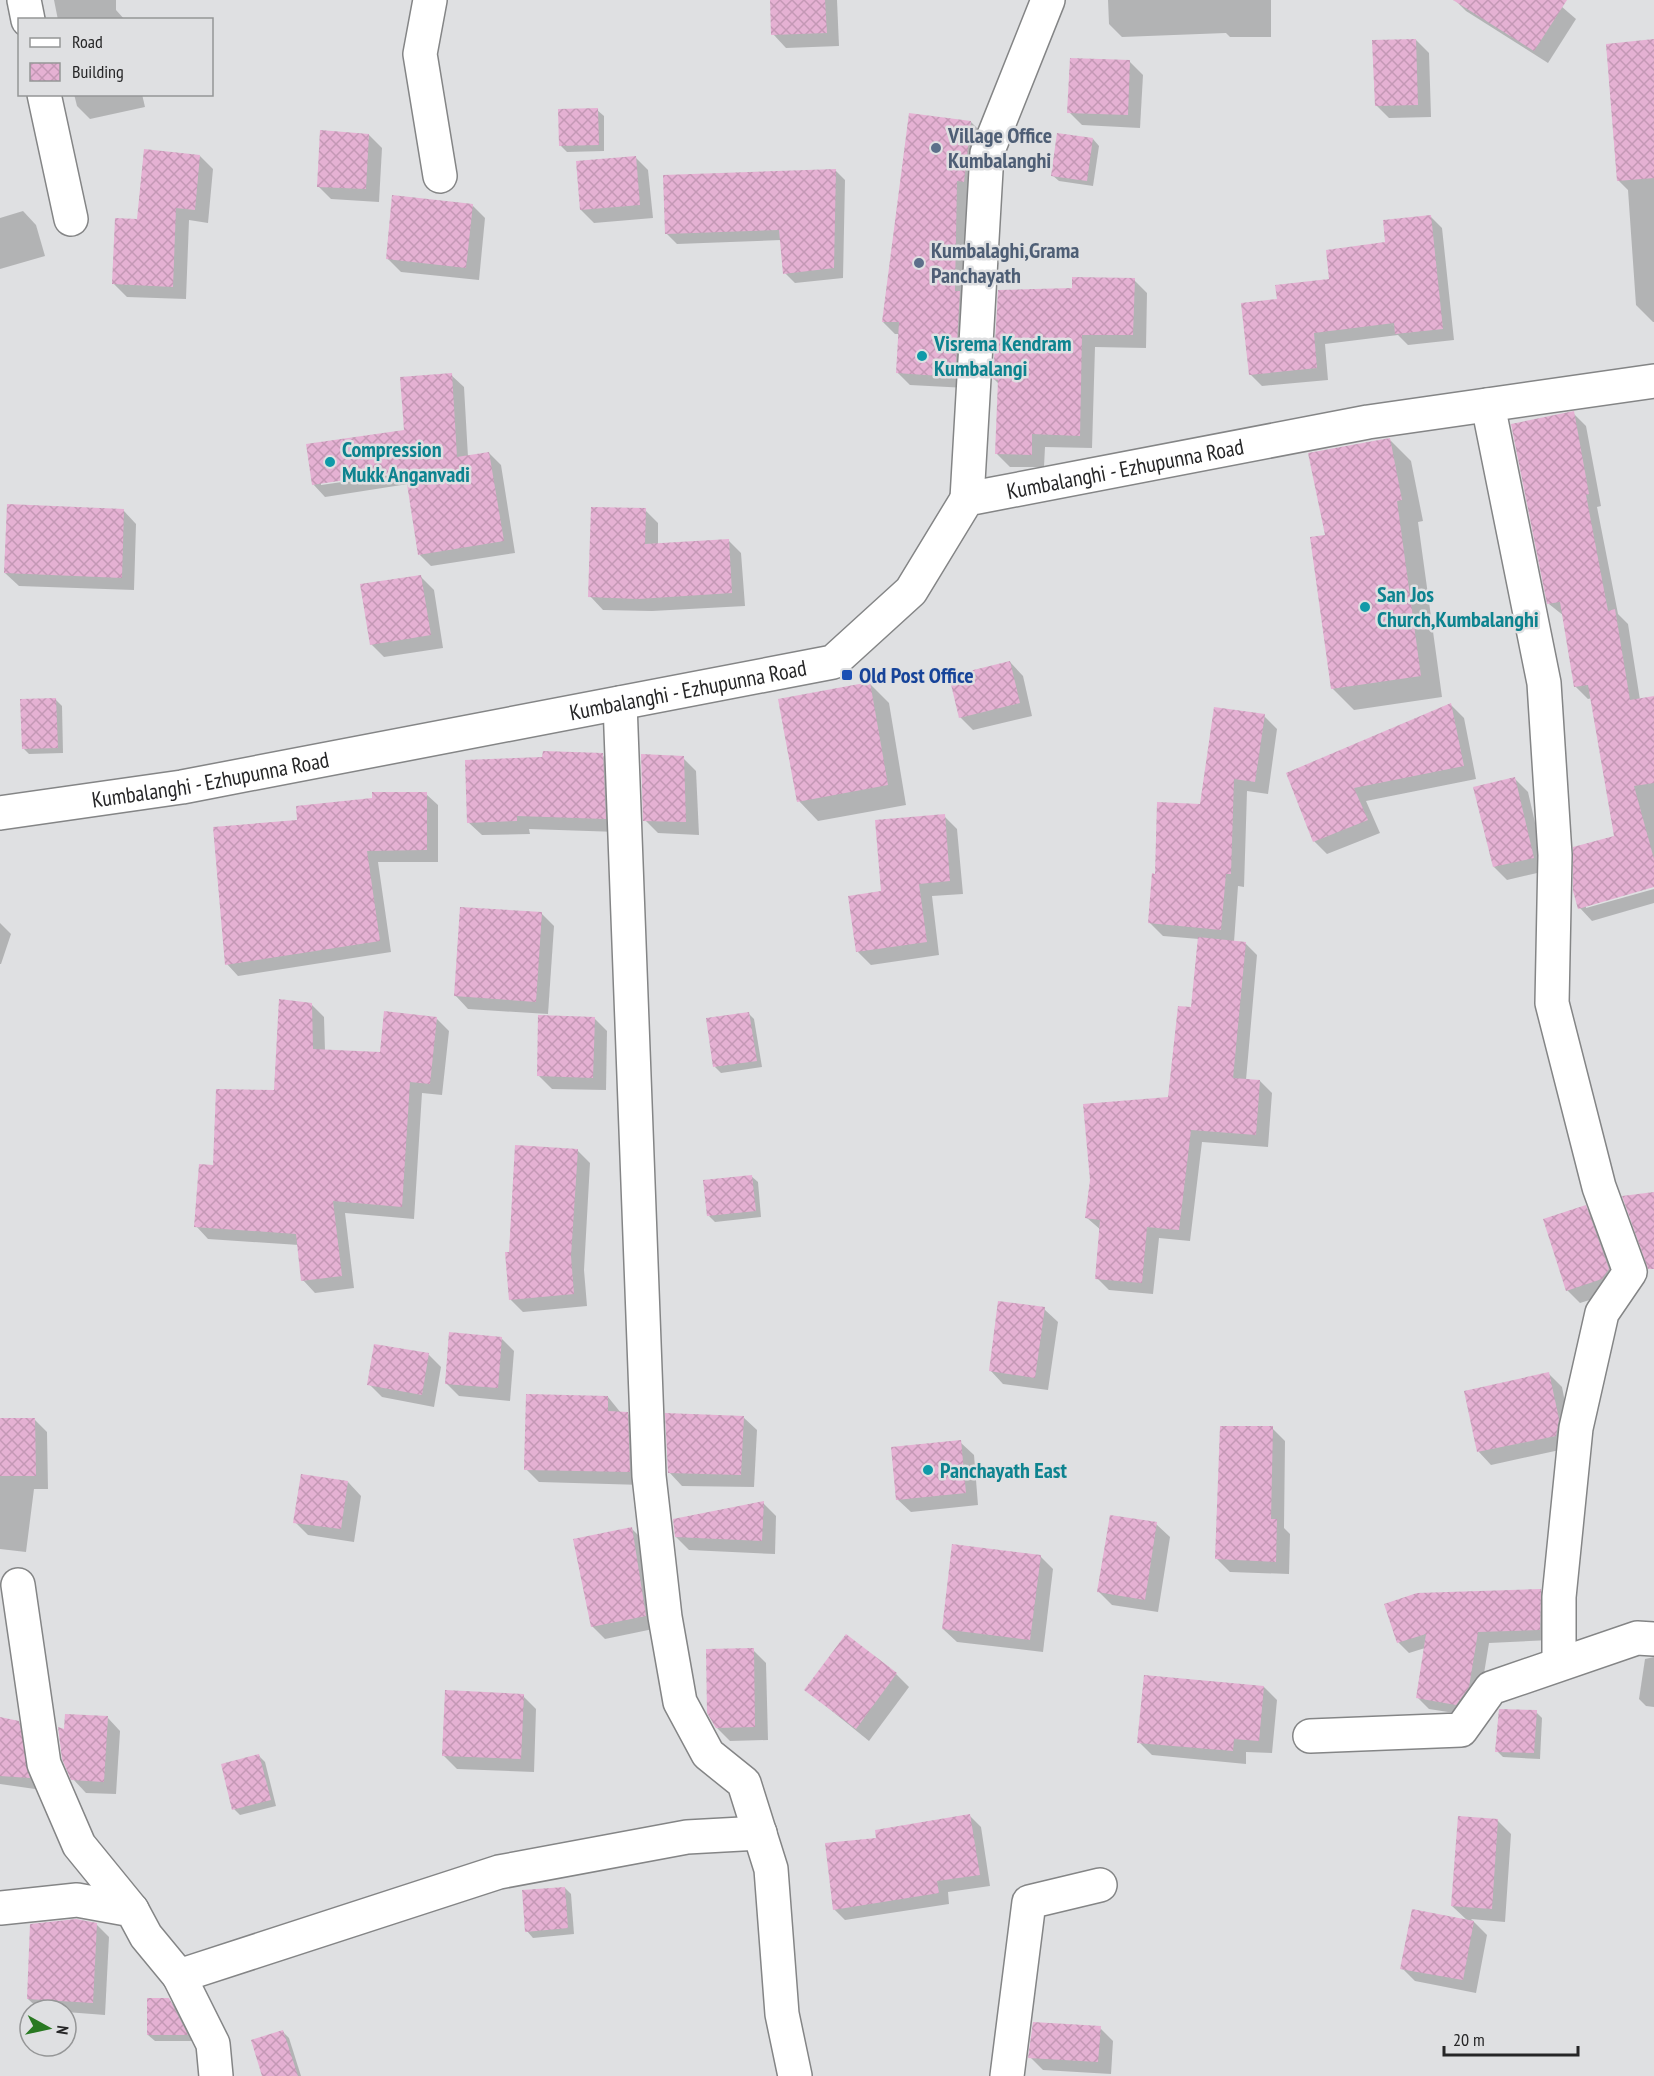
<svg xmlns="http://www.w3.org/2000/svg" width="1654" height="2076" font-family="'PT Sans Narrow',sans-serif">
<style>
.shadow{fill:#0003;fill-rule:evenodd}
.building{fill:url(#building-cross-hatch)}
.lines{fill:none;stroke-linecap:round;stroke-linejoin:round}
.minor-casing{stroke:#848586;stroke-width:36}
.major-casing{stroke:#848586;stroke-width:36}
.minor{stroke:#fff;stroke-width:33}
.major{stroke:#fff;stroke-width:33}
.service-dot{fill:#5c6f8a;stroke:#dfe0e2;stroke-width:2}
.culture-dot{fill:#0f9aa8;stroke:#dfe0e2;stroke-width:2}
.transit-dot{fill:#1a4fb4;stroke:#dfe0e2;stroke-width:2}
.labels{text-anchor:middle;dominant-baseline:central;stroke-width:5;stroke-linejoin:round;paint-order:stroke}
.service-label{font-size:22px;font-weight:bold;fill:#4e5e75;stroke:#dfe0e2;text-anchor:start}
.culture-label{font-size:22px;font-weight:bold;fill:#0d838f;stroke:#dfe0e2;text-anchor:start}
.street-label{font-size:22px;fill:#262627;stroke:#dfe0e2}
.transit-label{font-size:22px;font-weight:bold;fill:#164399;stroke:#dfe0e2;text-anchor:start}
</style>
<defs>
<pattern id="building-cross-hatch" width="8" height="8" patternUnits="userSpaceOnUse" patternTransform="scale(1.5)"><rect width="8" height="8" fill="#e5b1d3"/><path d="M0 0l8 8M0 8l8-8" fill="none" stroke="#c498b5"/></pattern>
</defs>
<rect width="100%" height="100%" fill="#dfe0e2"/>
<g class="shadow">
<path d="M 54,0 L 116,0 L 116,10 L 125,20 L 58,20 Z"/>
<path d="M 771,0 L 837,0 L 839,46 L 786,48 L 773,34 Z"/>
<path d="M 1108,0 L 1271,0 L 1271,37 L 1230,37 L 1226,33 L 1122,37 L 1109,24 Z"/>
<path d="M 1455,0 L 1554,0 L 1576,19 L 1548,63 L 1466,11 Z"/>
<path d="M 1416,40 L 1429,53 L 1431,117 L 1389,118 L 1376,105 Z"/>
<path d="M 1654,41 L 1654,322 L 1653,322 L 1636,305 L 1628,190 L 1619,181 Z"/>
<path d="M 1130,62 L 1143,75 L 1140,128 L 1082,125 L 1069,112 Z"/>
<path d="M 74,94 L 142,94 L 145,107 L 90,119 L 77,106 Z"/>
<path d="M 597,110 L 604,116 L 604,151 L 567,152 L 561,146 Z"/>
<path d="M 971,122 L 983,134 L 967,388 L 910,385 L 897,372 L 900,334 L 895,334 L 883,322 Z"/>
<path d="M 369,135 L 382,148 L 379,202 L 331,199 L 318,186 Z"/>
<path d="M 1093,139 L 1099,146 L 1093,186 L 1059,181 L 1052,175 Z"/>
<path d="M 200,156 L 213,169 L 208,223 L 189,220 L 186,299 L 127,297 L 114,284 L 138,221 Z"/>
<path d="M 635,157 L 648,170 L 653,218 L 594,223 L 581,210 Z"/>
<path d="M 835,170 L 845,180 L 843,278 L 795,283 L 785,273 L 781,240 L 677,244 L 667,234 Z"/>
<path d="M 472,205 L 485,218 L 479,280 L 401,272 L 388,259 Z"/>
<path d="M 23,211 L 36,225 L 45,256 L 0,269 L 0,218 Z"/>
<path d="M 1430,216 L 1442,228 L 1454,340 L 1408,345 L 1398,335 L 1325,344 L 1328,380 L 1262,386 L 1250,374 L 1278,300 L 1331,281 Z"/>
<path d="M 1134,280 L 1147,293 L 1146,348 L 1095,347 L 1092,448 L 1045,447 L 1044,467 L 1010,467 L 997,454 L 999,384 L 994,379 L 1073,289 Z"/>
<path d="M 451,375 L 464,387 L 468,457 L 489,453 L 501,465 L 515,553 L 431,566 L 419,554 L 408,484 L 325,497 L 313,484 L 406,431 ZM 412,469 L 412,472 L 321,485 L 321,482 Z"/>
<path d="M 1573,413 L 1586,426 L 1601,506 L 1597,507 L 1618,614 L 1628,624 L 1640,700 L 1654,697 L 1654,886 L 1586,905 L 1586,908 L 1654,889 L 1654,903 L 1592,921 L 1580,908 L 1615,837 L 1592,698 L 1588,699 L 1575,686 L 1564,616 L 1549,604 Z"/>
<path d="M 1389,439 L 1411,461 L 1423,521 L 1418,522 L 1442,697 L 1354,710 L 1332,688 L 1327,537 Z"/>
<path d="M 123,510 L 136,524 L 134,590 L 19,586 L 5,573 Z"/>
<path d="M 645,510 L 658,523 L 658,545 L 728,540 L 741,553 L 745,606 L 652,611 L 603,610 L 590,596 Z"/>
<path d="M 421,577 L 434,590 L 443,648 L 384,657 L 371,644 Z"/>
<path d="M 1010,662 L 1023,676 L 1032,716 L 973,730 L 960,717 Z"/>
<path d="M 869,683 L 889,703 L 906,805 L 818,821 L 799,801 Z"/>
<path d="M 56,700 L 62,706 L 63,753 L 29,754 L 23,748 Z"/>
<path d="M 1451,705 L 1464,718 L 1476,779 L 1366,801 L 1380,833 L 1327,854 L 1314,841 L 1287,774 Z"/>
<path d="M 1264,716 L 1277,729 L 1268,794 L 1247,791 L 1244,887 L 1238,886 L 1234,942 L 1245,943 L 1257,955 L 1246,1080 L 1260,1081 L 1272,1093 L 1268,1147 L 1202,1142 L 1190,1241 L 1159,1238 L 1153,1294 L 1109,1290 L 1097,1278 L 1101,1230 L 1087,1218 L 1169,1099 L 1193,1009 L 1199,939 L 1163,936 L 1150,923 L 1156,875 Z"/>
<path d="M 602,755 L 616,768 L 618,832 L 529,829 L 530,834 L 482,835 L 468,822 Z"/>
<path d="M 683,758 L 696,771 L 699,835 L 658,833 L 645,820 Z"/>
<path d="M 1515,779 L 1528,792 L 1546,871 L 1507,880 L 1494,867 Z"/>
<path d="M 426,794 L 438,805 L 438,862 L 378,862 L 391,952 L 238,976 L 227,964 L 299,821 Z"/>
<path d="M 944,816 L 957,829 L 963,894 L 932,896 L 939,955 L 871,965 L 857,951 L 883,892 Z"/>
<path d="M 541,913 L 554,926 L 548,1014 L 468,1009 L 455,995 Z"/>
<path d="M 0,923 L 11,934 L 1,964 L 0,964 Z"/>
<path d="M 312,1005 L 324,1017 L 325,1051 L 381,1054 L 437,1019 L 449,1031 L 442,1095 L 422,1093 L 414,1219 L 345,1213 L 354,1288 L 315,1293 L 303,1280 L 299,1245 L 208,1239 L 196,1226 L 215,1166 L 275,1091 Z"/>
<path d="M 748,1013 L 754,1019 L 762,1067 L 721,1073 L 715,1067 Z"/>
<path d="M 594,1018 L 607,1031 L 606,1090 L 552,1089 L 539,1076 Z"/>
<path d="M 577,1150 L 590,1163 L 584,1270 L 587,1306 L 523,1312 L 510,1299 L 511,1253 Z"/>
<path d="M 751,1176 L 758,1182 L 761,1217 L 715,1222 L 709,1216 Z"/>
<path d="M 1585,1207 L 1598,1220 L 1621,1283 L 1615,1292 L 1580,1303 L 1567,1290 Z"/>
<path d="M 1044,1309 L 1058,1322 L 1048,1390 L 1003,1384 L 990,1370 Z"/>
<path d="M 501,1338 L 514,1351 L 510,1401 L 459,1396 L 446,1383 Z"/>
<path d="M 428,1354 L 441,1367 L 434,1407 L 382,1397 L 369,1384 Z"/>
<path d="M 1549,1374 L 1562,1387 L 1571,1433 L 1569,1448 L 1491,1465 L 1478,1451 Z"/>
<path d="M 608,1397 L 621,1413 L 627,1413 L 640,1426 L 643,1485 L 539,1482 L 526,1469 Z"/>
<path d="M 743,1417 L 757,1430 L 754,1487 L 682,1486 L 669,1472 Z"/>
<path d="M 0,1419 L 34,1419 L 47,1432 L 48,1489 L 34,1489 L 26,1552 L 0,1549 Z"/>
<path d="M 1272,1428 L 1285,1441 L 1284,1528 L 1290,1534 L 1289,1574 L 1230,1572 L 1217,1559 Z"/>
<path d="M 960,1442 L 974,1455 L 978,1505 L 911,1512 L 897,1499 Z"/>
<path d="M 348,1482 L 361,1496 L 354,1542 L 308,1535 L 295,1522 Z"/>
<path d="M 763,1503 L 776,1516 L 775,1554 L 689,1550 L 676,1537 Z"/>
<path d="M 1156,1524 L 1170,1537 L 1158,1612 L 1112,1605 L 1099,1592 Z"/>
<path d="M 632,1529 L 645,1542 L 658,1628 L 605,1639 L 592,1626 Z"/>
<path d="M 1040,1556 L 1053,1569 L 1043,1652 L 957,1642 L 943,1629 Z"/>
<path d="M 1540,1590 L 1551,1601 L 1551,1640 L 1489,1643 L 1480,1698 L 1467,1715 L 1429,1709 L 1418,1698 L 1425,1648 L 1409,1653 L 1398,1642 Z"/>
<path d="M 753,1650 L 766,1663 L 768,1740 L 730,1741 L 717,1728 Z"/>
<path d="M 1654,1657 L 1654,1707 L 1646,1706 L 1639,1699 L 1645,1659 Z"/>
<path d="M 896,1674 L 909,1687 L 869,1741 L 806,1690 Z"/>
<path d="M 1264,1687 L 1277,1700 L 1272,1753 L 1246,1752 L 1246,1764 L 1152,1755 L 1139,1742 Z"/>
<path d="M 523,1696 L 536,1709 L 534,1772 L 457,1769 L 444,1756 Z"/>
<path d="M 1536,1712 L 1542,1718 L 1540,1759 L 1503,1757 L 1497,1751 Z"/>
<path d="M 107,1717 L 120,1731 L 116,1794 L 86,1793 L 73,1779 L 65,1730 Z"/>
<path d="M 0,1719 L 18,1722 L 31,1735 L 42,1790 L 0,1784 Z"/>
<path d="M 259,1756 L 265,1762 L 276,1806 L 240,1815 L 234,1809 Z"/>
<path d="M 970,1816 L 981,1827 L 990,1886 L 948,1892 L 949,1904 L 845,1920 L 834,1909 L 878,1840 Z"/>
<path d="M 1498,1821 L 1511,1834 L 1505,1922 L 1471,1919 L 1487,1935 L 1476,1993 L 1415,1981 L 1402,1968 L 1468,1921 L 1452,1906 Z"/>
<path d="M 565,1888 L 571,1894 L 574,1934 L 533,1938 L 527,1931 Z"/>
<path d="M 96,1924 L 109,1937 L 105,2015 L 40,2010 L 28,1999 Z"/>
<path d="M 168,1999 L 175,2006 L 192,2041 L 155,2041 L 148,2035 Z"/>
<path d="M 1100,2028 L 1113,2041 L 1111,2074 L 1043,2070 L 1030,2057 Z"/>
<path d="M 283,2032 L 289,2038 L 301,2076 L 264,2076 Z"/>
</g>
<g class="building">
<path d="M 770,0 L 825,0 L 827,33 L 771,35 Z"/>
<path d="M 1453,0 L 1567,0 L 1534,51 Z"/>
<path d="M 1416,39 L 1418,105 L 1375,106 L 1372,40 Z"/>
<path d="M 1654,39 L 1654,178 L 1617,181 L 1606,44 Z"/>
<path d="M 1070,58 L 1130,60 L 1128,115 L 1067,113 Z"/>
<path d="M 598,108 L 599,145 L 559,146 L 558,109 Z"/>
<path d="M 909,113 L 971,121 L 964,182 L 957,181 L 955,291 L 960,291 L 955,377 L 896,373 L 899,322 L 882,322 Z"/>
<path d="M 320,130 L 369,134 L 366,189 L 317,187 Z"/>
<path d="M 1057,133 L 1093,138 L 1087,181 L 1051,176 Z"/>
<path d="M 144,149 L 200,155 L 195,210 L 176,208 L 173,287 L 112,284 L 115,218 L 137,219 Z"/>
<path d="M 636,156 L 640,205 L 580,210 L 576,161 Z"/>
<path d="M 836,169 L 834,268 L 783,274 L 779,230 L 665,234 L 663,175 Z"/>
<path d="M 392,195 L 473,204 L 466,268 L 386,259 Z"/>
<path d="M 1431,215 L 1443,329 L 1395,334 L 1394,323 L 1314,333 L 1317,368 L 1249,375 L 1241,303 L 1277,299 L 1275,285 L 1329,279 L 1326,250 L 1385,242 L 1383,220 Z"/>
<path d="M 1072,277 L 1135,278 L 1133,335 L 1082,335 L 1080,436 L 1032,434 L 1032,455 L 995,454 L 998,380 L 993,379 L 998,290 L 1072,288 Z"/>
<path d="M 452,373 L 457,457 L 489,452 L 504,541 L 418,555 L 405,471 L 312,485 L 306,444 L 404,430 L 400,377 Z"/>
<path d="M 1574,411 L 1589,494 L 1586,495 L 1608,611 L 1615,609 L 1630,700 L 1654,696 L 1654,783 L 1634,786 L 1654,859 L 1654,887 L 1578,909 L 1573,891 L 1573,847 L 1614,836 L 1588,685 L 1574,687 L 1560,602 L 1547,604 L 1511,424 Z"/>
<path d="M 1390,438 L 1402,500 L 1397,501 L 1421,676 L 1331,689 L 1310,537 L 1325,535 L 1308,453 Z"/>
<path d="M 7,504 L 124,509 L 122,578 L 4,573 Z"/>
<path d="M 591,507 L 646,508 L 645,544 L 729,539 L 732,593 L 638,599 L 588,597 Z"/>
<path d="M 421,575 L 431,635 L 370,645 L 360,584 Z"/>
<path d="M 1010,661 L 1020,703 L 959,718 L 949,676 Z"/>
<path d="M 870,682 L 888,785 L 797,802 L 778,699 Z"/>
<path d="M 56,698 L 58,748 L 22,749 L 20,699 Z"/>
<path d="M 1451,703 L 1464,766 L 1354,788 L 1368,820 L 1313,842 L 1286,773 Z"/>
<path d="M 1214,707 L 1265,714 L 1255,782 L 1234,779 L 1231,874 L 1226,874 L 1221,930 L 1148,923 L 1152,873 L 1155,874 L 1157,802 L 1200,804 Z"/>
<path d="M 543,751 L 603,753 L 606,819 L 517,816 L 517,821 L 467,823 L 465,760 L 542,757 Z"/>
<path d="M 641,754 L 684,756 L 686,822 L 643,821 Z"/>
<path d="M 1515,777 L 1534,858 L 1493,867 L 1473,787 Z"/>
<path d="M 372,792 L 427,792 L 427,850 L 367,851 L 380,941 L 225,965 L 213,827 L 297,820 L 296,806 L 372,798 Z"/>
<path d="M 945,814 L 950,881 L 919,884 L 927,942 L 856,952 L 848,896 L 881,891 L 875,820 Z"/>
<path d="M 460,907 L 542,912 L 536,1002 L 454,996 Z"/>
<path d="M 1198,937 L 1246,942 L 1233,1078 L 1260,1080 L 1256,1135 L 1191,1130 L 1179,1230 L 1147,1227 L 1142,1283 L 1095,1279 L 1100,1220 L 1085,1218 L 1090,1180 L 1083,1104 L 1168,1097 L 1178,1006 L 1191,1007 Z"/>
<path d="M 279,999 L 312,1003 L 313,1049 L 380,1052 L 384,1011 L 437,1017 L 430,1084 L 410,1082 L 402,1207 L 333,1201 L 342,1276 L 301,1281 L 296,1234 L 194,1227 L 199,1164 L 213,1165 L 216,1089 L 274,1090 Z"/>
<path d="M 749,1012 L 757,1061 L 713,1067 L 706,1018 Z"/>
<path d="M 538,1015 L 595,1017 L 593,1078 L 537,1076 Z"/>
<path d="M 515,1145 L 578,1149 L 571,1256 L 574,1294 L 509,1300 L 505,1252 L 509,1252 Z"/>
<path d="M 752,1175 L 756,1211 L 707,1216 L 703,1180 Z"/>
<path d="M 1654,1192 L 1654,1269 L 1648,1269 L 1622,1196 Z"/>
<path d="M 1586,1205 L 1609,1269 L 1602,1279 L 1566,1291 L 1543,1219 Z"/>
<path d="M 998,1301 L 1045,1307 L 1035,1378 L 989,1371 Z"/>
<path d="M 449,1332 L 502,1337 L 498,1388 L 445,1384 Z"/>
<path d="M 374,1344 L 429,1353 L 422,1395 L 367,1385 Z"/>
<path d="M 1549,1372 L 1559,1419 L 1556,1436 L 1477,1452 L 1464,1391 Z"/>
<path d="M 526,1394 L 608,1396 L 608,1411 L 628,1412 L 630,1472 L 524,1470 Z"/>
<path d="M 665,1413 L 744,1416 L 741,1475 L 668,1473 Z"/>
<path d="M 0,1418 L 35,1418 L 36,1476 L 0,1476 Z"/>
<path d="M 1220,1426 L 1273,1426 L 1271,1519 L 1277,1519 L 1276,1562 L 1215,1559 Z"/>
<path d="M 961,1440 L 966,1493 L 896,1500 L 891,1447 Z"/>
<path d="M 301,1474 L 348,1481 L 341,1529 L 293,1523 Z"/>
<path d="M 764,1501 L 762,1541 L 675,1537 L 673,1519 Z"/>
<path d="M 1110,1515 L 1157,1522 L 1145,1600 L 1097,1592 Z"/>
<path d="M 632,1527 L 646,1616 L 591,1627 L 573,1539 Z"/>
<path d="M 952,1544 L 1041,1555 L 1030,1640 L 942,1629 Z"/>
<path d="M 1541,1589 L 1540,1630 L 1478,1632 L 1469,1687 L 1456,1705 L 1416,1698 L 1426,1634 L 1397,1643 L 1384,1604 L 1417,1593 Z"/>
<path d="M 846,1634 L 897,1673 L 856,1729 L 804,1690 Z"/>
<path d="M 754,1648 L 755,1727 L 716,1728 L 707,1713 L 706,1649 Z"/>
<path d="M 1144,1675 L 1264,1686 L 1259,1741 L 1234,1739 L 1233,1751 L 1137,1743 Z"/>
<path d="M 445,1690 L 524,1694 L 521,1759 L 442,1756 Z"/>
<path d="M 1499,1709 L 1537,1710 L 1534,1753 L 1495,1752 Z"/>
<path d="M 65,1714 L 108,1716 L 104,1782 L 71,1780 L 62,1759 L 58,1727 L 64,1729 Z"/>
<path d="M 0,1717 L 19,1721 L 30,1778 L 0,1776 Z"/>
<path d="M 259,1754 L 271,1800 L 232,1810 L 221,1764 Z"/>
<path d="M 970,1814 L 980,1875 L 937,1881 L 939,1893 L 833,1910 L 825,1843 L 876,1838 L 875,1830 Z"/>
<path d="M 1458,1816 L 1498,1819 L 1492,1909 L 1451,1906 Z"/>
<path d="M 565,1887 L 568,1928 L 525,1932 L 522,1890 Z"/>
<path d="M 1412,1909 L 1474,1921 L 1463,1980 L 1400,1969 Z"/>
<path d="M 76,1919 L 97,1923 L 93,2003 L 27,1999 L 30,1924 Z"/>
<path d="M 147,1998 L 169,1998 L 188,2035 L 147,2035 Z"/>
<path d="M 1033,2022 L 1101,2026 L 1098,2062 L 1028,2058 Z"/>
<path d="M 283,2030 L 298,2076 L 262,2076 L 251,2040 Z"/>
</g>
<g class="lines">
<g class="minor-casing">
<g id="minor">
<path d="M 24,0 L 28,20"/>
<path d="M 430,0 L 420,54 L 440,176"/>
<path d="M 44,94 L 71,219"/>
<path d="M 1488,405 L 1544,683 L 1555,855 L 1552,1003 L 1599,1187 L 1630,1272 L 1602,1313 L 1576,1428 L 1559,1597 L 1559,1662"/>
<path d="M 967,499 L 987,153 L 1048,0"/>
<path d="M 620,703 L 649,1476 L 665,1617 L 680,1702 L 708,1754 L 744,1783 L 771,1869 L 782,2014 L 795,2076"/>
<path d="M 18,1585 L 44,1764 L 79,1845 L 132,1910"/>
<path d="M 1310,1736 L 1461,1730 L 1491,1688 L 1637,1638 L 1654,1639"/>
<path d="M 0,1908 L 77,1900 L 132,1910 L 146,1936 L 179,1976 L 499,1872 L 687,1837 L 760,1833"/>
<path d="M 179,1976 L 213,2044 L 216,2076"/>
<path d="M 1007,2076 L 1029,1902 L 1100,1885"/>
</g>
</g>
<g class="major-casing">
<g id="major">
<path id="s1" d="M 0,813 L 182,787 L 833,662 L 911,591 L 967,499 L 1368,422 L 1654,381"/>
</g>
</g>
<use href="#minor" class="minor"/>
<use href="#major" class="major"/>
</g>
<g class="service-dot">
<circle cx="936" cy="148" r="6"/>
<circle cx="919" cy="263" r="6"/>
</g>
<g class="culture-dot">
<circle cx="922" cy="356" r="6"/>
<circle cx="330" cy="462" r="6"/>
<circle cx="1365" cy="607" r="6"/>
<circle cx="928" cy="1470" r="6"/>
</g>
<rect class="transit-dot" x="841" y="669" width="12" height="12" rx="3"/>
<g class="labels">
<g class="service-label">
<text x="948" y="135">Village Office<tspan x="948" dy="25">Kumbalanghi</tspan></text>
<text x="931" y="250">Kumbalaghi,Grama<tspan x="931" dy="25">Panchayath</tspan></text>
</g>
<g class="culture-label">
<text x="934" y="343">Visrema Kendram<tspan x="934" dy="25">Kumbalangi</tspan></text>
<text x="342" y="449">Compression<tspan x="342" dy="25">Mukk Anganvadi</tspan></text>
<text x="1377" y="594">San Jos<tspan x="1377" dy="25">Church,Kumbalanghi</tspan></text>
<text x="940" y="1470">Panchayath East</text>
</g>
<g class="street-label">
<text stroke="none"><textPath href="#s1" startOffset="1221">Kumbalanghi - Ezhupunna Road</textPath></text>
<text stroke="none"><textPath href="#s1" startOffset="699">Kumbalanghi - Ezhupunna Road</textPath></text>
<text stroke="none"><textPath href="#s1" startOffset="213">Kumbalanghi - Ezhupunna Road</textPath></text>
</g>
<g class="transit-label">
<text x="859" y="675">Old Post Office</text>
</g>
</g>
<rect x="18" y="18" width="195" height="78" fill="#dfe0e2" stroke="#959697" stroke-width="1.5"/>
<rect x="30" y="38" width="30" height="9" fill="#ffffff" stroke="#959697" stroke-width="1.5"/>
<text x="72" y="48" font-size="18" fill="#262627">Road</text>
<rect x="30" y="63" width="30" height="18" fill="url(#building-cross-hatch)" stroke="#959697" stroke-width="1.5"/>
<text x="72" y="78" font-size="18" fill="#262627">Building</text>
<g transform="translate(48 2028) rotate(98)"><circle r="28" fill="#dfe0e2" stroke="#959697" stroke-width="1.5"/>
<path d="M0-4.5L10 22L0 15L-10 22Z" fill="#297922"/>
<text y="-9" font-size="16" font-weight="bold" text-anchor="middle" fill="#262627">N</text>
</g>
<path d="M1444 2046v9h134v-9" fill="none" stroke="#262627" stroke-width="3"/>
<text x="1453" y="2046" font-size="18" fill="#262627" stroke="#dfe0e2" stroke-width="4.5" paint-order="stroke">20 m</text>
</svg>
